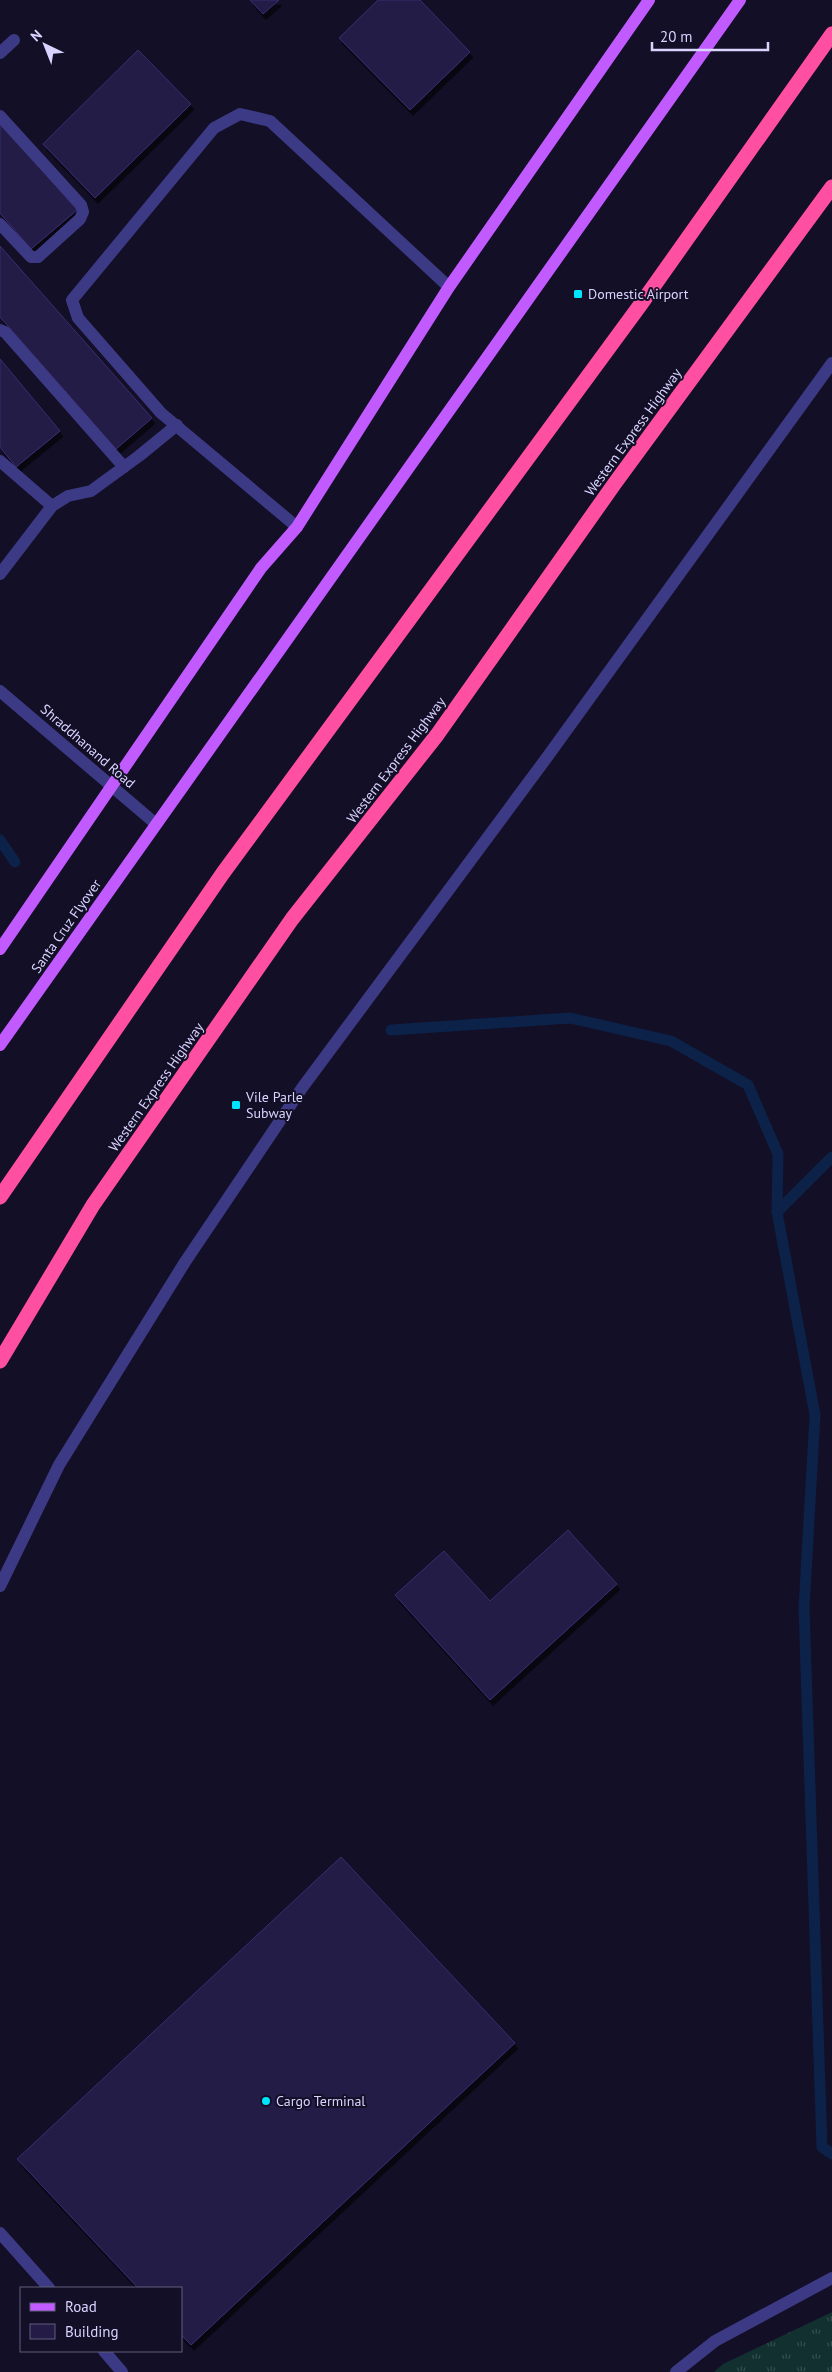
<svg xmlns="http://www.w3.org/2000/svg" width="832" height="2372" font-family="'PT Sans',sans-serif">
<style>
.grass{fill:url(#grass-tufts)}
.lines{fill:none;stroke-linecap:round;stroke-linejoin:round}
.stream{stroke:#0c2248;stroke-width:11}
.building{fill:#241b47;stroke:#3b2d73;filter:url(#shadow)}
.service{stroke:#3d3a85;stroke-width:12}
.minor{stroke:#3d3a85;stroke-width:12}
.tertiary{stroke:#3d3a85;stroke-width:12}
.primary{stroke:#c25bff;stroke-width:12}
.motorway{stroke:#ff4fa3;stroke-width:15}
.poi-dot{fill:#00e5ff;stroke:#130f26;stroke-width:2}
.labels{text-anchor:middle;dominant-baseline:central;stroke-width:4;stroke-linejoin:round;paint-order:stroke}
.poi-label{font-size:14px;fill:#d9d4ff;stroke:#130f26;text-anchor:start}
.street-label{font-size:14px;fill:#d9d4ff;stroke:#130f26}
</style>
<defs>
<pattern id="grass-tufts" width="24" height="20" patternUnits="userSpaceOnUse" patternTransform="scale(1.25)"><rect width="24" height="20" fill="#12302f"/><path d="M3 7l-1-3M5 7V3M7 7l1-3M15 17l-1-3M17 17v-4M19 17l1-3" fill="none" stroke="#344d4e"/></pattern>
<filter id="shadow"><feDropShadow dx="3" dy="5.5" stdDeviation="0" flood-color="#0009"/></filter>
</defs>
<rect width="100%" height="100%" fill="#130f26"/>
<path class="grass" d="M 832,2312 L 832,2372 L 714,2372 L 723,2364 Z"/>
<g class="lines">
<g class="stream">
<path d="M 0,840 L 15,862"/>
<path d="M 391,1030 L 570,1018 L 671,1041 L 748,1085 L 778,1154 L 777,1212 L 815,1415 L 804,1608 L 822,2147 L 832,2154"/>
<path d="M 777,1212 L 832,1157"/>
</g>
</g>
<g class="building">
<path d="M 250,0 L 279,0 L 263,14 Z"/>
<path d="M 378,0 L 420,0 L 470,52 L 410,110 L 339,38 Z"/>
<path d="M 138,50 L 191,104 L 95,198 L 43,144 Z"/>
<path d="M 0,122 L 77,210 L 31,249 L 0,213 Z"/>
<path d="M 0,246 L 152,418 L 116,449 L 0,317 Z"/>
<path d="M 0,359 L 60,431 L 16,467 L 0,447 Z"/>
<path d="M 568,1530 L 617,1584 L 490,1700 L 395,1595 L 444,1551 L 490,1601 Z"/>
<path d="M 341,1857 L 515,2043 L 191,2345 L 181,2335 L 181,2288 L 138,2288 L 17,2159 Z"/>
</g>
<g class="lines">
<g class="service">
<path d="M 0,2233 L 49,2288"/>
<path d="M 104,2351 L 122,2372"/>
<path d="M 676,2372 L 715,2341 L 832,2278"/>
</g>
<g class="minor">
<path d="M 0,53 L 14,40"/>
<path d="M 0,116 L 81,205 L 83,212 L 80,219 L 38,257 L 31,257 L 0,224"/>
<path d="M 0,330 L 5,332 L 124,467"/>
<path d="M 0,461 L 52,506"/>
<path d="M 297,527 L 161,413 L 78,318 L 72,300 L 214,128 L 240,114 L 270,121 L 449,287"/>
<path d="M 0,574 L 52,506 L 68,496 L 91,491 L 139,456 L 177,425"/>
</g>
<g class="tertiary">
<path d="M 0,691 L 156,824"/>
<path d="M 0,1586 L 59,1465 L 185,1262 L 302,1088 L 545,760 L 832,363"/>
</g>
<g class="primary">
<path d="M 0,949 L 261,568 L 297,527 L 449,287 L 649,0"/>
<path d="M 0,1045 L 740,0"/>
</g>
<g class="motorway">
<path d="M 0,1197 L 223,873 L 641,304 L 832,34"/>
<path d="M 0,1361 L 93,1205 L 292,919 L 437,735 L 615,483 L 832,187"/>
</g>
</g>
<g class="poi-dot">
<rect x="573" y="289" width="10" height="10" rx="2.5"/>
<rect x="231" y="1100" width="10" height="10" rx="2.5"/>
<circle cx="266" cy="2101" r="5"/>
</g>
<g class="labels">
<g class="poi-label">
<text x="588" y="294">Domestic Airport</text>
<text x="246" y="1097">Vile Parle<tspan x="246" dy="16">Subway</tspan></text>
<text x="276" y="2101">Cargo Terminal</text>
</g>
<g class="street-label">
<text transform="translate(633 432) rotate(-54)">Western Express Highway</text>
<text transform="translate(88 746) rotate(41)">Shraddhanand Road</text>
<text transform="translate(396 760) rotate(-53)">Western Express Highway</text>
<text transform="translate(66 926) rotate(-55)">Santa Cruz Flyover</text>
<text transform="translate(156 1087) rotate(-55)">Western Express Highway</text>
</g>
</g>
<rect x="20" y="2287" width="162" height="65" fill="#130f26" stroke="#625e7d"/>
<rect x="30" y="2303" width="25" height="8" fill="#c25bff" stroke="#625e7d"/>
<text x="65" y="2312" font-size="15" fill="#d9d4ff">Road</text>
<rect x="30" y="2324" width="25" height="15" fill="#241b47" stroke="#625e7d"/>
<text x="65" y="2337" font-size="15" fill="#d9d4ff">Building</text>
<g transform="translate(45 45) rotate(317)" stroke="#130f26" stroke-width="4" paint-order="stroke">
<path d="M0-4L9 19L0 12L-9 19Z" fill="#d9d4ff"/>
<text y="-8" font-size="14" font-weight="bold" text-anchor="middle" fill="#d9d4ff">N</text>
</g>
<path d="M652 42v8h116v-8" fill="none" stroke="#d9d4ff" stroke-width="2.5"/>
<text x="660" y="42" font-size="15" fill="#d9d4ff" stroke="#130f26" stroke-width="4" paint-order="stroke">20 m</text>
</svg>
